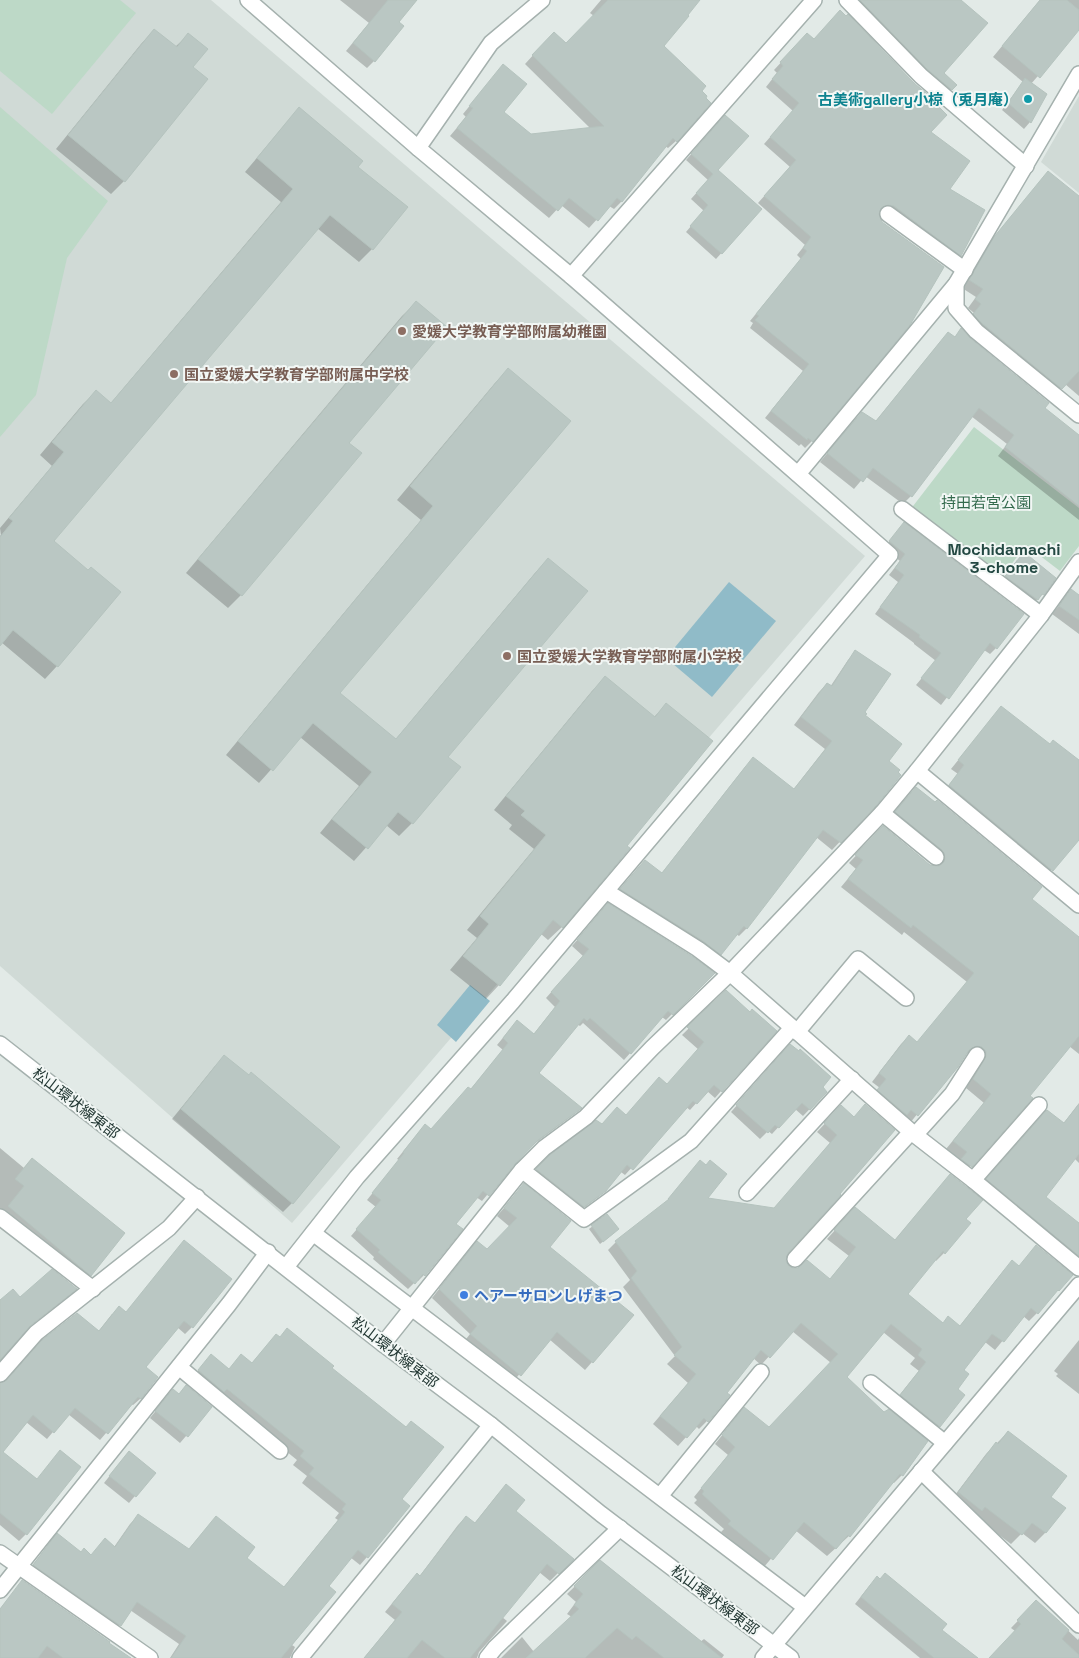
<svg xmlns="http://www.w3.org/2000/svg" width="1079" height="1658" font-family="'Space Grotesk','Noto Sans JP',sans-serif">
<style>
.built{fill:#d0dad6}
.green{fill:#bdd9c7}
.water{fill:#90bbc8}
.shadow{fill:#0003}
.building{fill:#bac7c3;stroke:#b5c3be}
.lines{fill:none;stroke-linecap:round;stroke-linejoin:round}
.minor-casing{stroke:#a5b1ae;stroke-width:18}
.minor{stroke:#fff;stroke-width:15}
.culture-dot{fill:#0f9aa8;stroke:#f2f7f5;stroke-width:2}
.education-dot{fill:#8d6e63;stroke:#f2f7f5;stroke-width:2}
.shop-dot{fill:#3f7fe0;stroke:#f2f7f5;stroke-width:2}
.labels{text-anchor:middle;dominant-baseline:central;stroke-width:4;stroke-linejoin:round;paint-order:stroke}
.culture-label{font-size:15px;font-weight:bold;fill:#0d838f;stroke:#f2f7f5;text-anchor:end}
.education-label{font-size:15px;font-weight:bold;fill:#785e54;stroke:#f2f7f5;text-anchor:start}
.park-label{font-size:15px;fill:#336a4d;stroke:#f2f7f5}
.street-label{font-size:15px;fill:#243935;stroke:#f2f7f5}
.shop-label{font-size:15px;font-weight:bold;fill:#366cbe;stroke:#f2f7f5;text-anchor:start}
.neighbourhood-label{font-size:16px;font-weight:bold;fill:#234842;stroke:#f2f7f5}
</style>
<rect width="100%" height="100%" fill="#e2eae7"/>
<g class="built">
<path d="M 0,0 L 211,0 L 865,556 L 292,1223 L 0,966 Z"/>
<path d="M 1079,96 L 1079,193 L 1041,162 Z"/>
</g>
<g class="green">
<path d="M 0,0 L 120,0 L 136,13 L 52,114 L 0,71 Z"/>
<path d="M 0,107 L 108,201 L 67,258 L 36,395 L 0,437 Z"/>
<path d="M 974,427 L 1079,508 L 1079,546 L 1060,571 L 1026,545 L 1001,578 L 910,510 Z"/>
</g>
<g class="water">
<path d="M 729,582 L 776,621 L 712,697 L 666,658 Z"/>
<path d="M 470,985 L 490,1001 L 456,1042 L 437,1025 Z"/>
</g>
<g class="shadow">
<path d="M 340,0 L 416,0 L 398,22 L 374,61 L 367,68 L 346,51 L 369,23 Z"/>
<path d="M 601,0 L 652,0 L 662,46 L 676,141 L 668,148 L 665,146 L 621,202 L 614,209 L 609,206 L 589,228 L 561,205 L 549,218 L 450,136 L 466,117 L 463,114 L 486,86 L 503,112 L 531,136 L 591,129 L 525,64 L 546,41 L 566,45 L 594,16 L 590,13 Z"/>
<path d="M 861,0 L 959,0 L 942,73 L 955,85 L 943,98 L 853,9 Z"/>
<path d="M 1040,0 L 1079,0 L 1079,28 L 1031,84 L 1030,122 L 1024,129 L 1002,110 L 1023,82 L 993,57 Z"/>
<path d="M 154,30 L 175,47 L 188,35 L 124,181 L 111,194 L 56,149 L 141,44 Z"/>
<path d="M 800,42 L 929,133 L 948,189 L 960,255 L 953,262 L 886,213 L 881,211 L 878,212 L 812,441 L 805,448 L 801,444 L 799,446 L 765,418 L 803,371 L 750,328 L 753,323 L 750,321 L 801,259 L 797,255 L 805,245 L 758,203 L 790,167 L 764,144 L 793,111 L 766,87 L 777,73 L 774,70 Z"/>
<path d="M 299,109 L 356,167 L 406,207 L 372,249 L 359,262 L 317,228 L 52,541 L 88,572 L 120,592 L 57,666 L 45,679 L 1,642 L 0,644 L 0,536 L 1,535 L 0,528 L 52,466 L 40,455 L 83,404 L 96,392 L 110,404 L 281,202 L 245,172 L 287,122 Z"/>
<path d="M 720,122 L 716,171 L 761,209 L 716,259 L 686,232 L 704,211 L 691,199 L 708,180 L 686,160 Z"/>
<path d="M 1048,172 L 1079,197 L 1079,396 L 1065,384 L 1053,396 L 966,322 L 974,313 L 968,308 L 976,297 L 962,288 L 986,247 Z"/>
<path d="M 416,303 L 347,443 L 241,595 L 228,608 L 186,573 L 402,316 Z"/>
<path d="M 961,330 L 1043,409 L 1079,437 L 1079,520 L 998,456 L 1007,444 L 971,416 L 911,496 L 903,504 L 865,476 L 854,489 L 820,462 L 854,421 L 875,422 L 941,341 L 954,338 Z"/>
<path d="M 508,370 L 339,693 L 395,740 L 535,573 L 548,559 L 412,823 L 399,836 L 386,825 L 354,861 L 320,833 L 359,786 L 300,737 L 259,783 L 226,755 L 421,520 L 397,500 L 495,383 Z"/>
<path d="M 904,524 L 996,648 L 990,654 L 984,650 L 941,705 L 916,685 L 936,661 L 914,644 L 914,643 L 875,614 L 898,582 L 889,575 L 900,561 L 884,548 Z"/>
<path d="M 1017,560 L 1043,594 L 1030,606 L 1000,583 Z"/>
<path d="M 1071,591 L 1078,596 L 1079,594 L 1079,634 L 1052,614 Z"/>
<path d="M 856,652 L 863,716 L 887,761 L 896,772 L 874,806 L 832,850 L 816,837 L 747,928 L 739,936 L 736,934 L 712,962 L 613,897 L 645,861 L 661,874 L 745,767 L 793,790 L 825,749 L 794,725 L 819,692 L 827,684 L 830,687 L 848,660 Z"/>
<path d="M 605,678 L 653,718 L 666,705 L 625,846 L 628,849 L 562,927 L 548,940 L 541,934 L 499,985 L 486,999 L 450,970 L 477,938 L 467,930 L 534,849 L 509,829 L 512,825 L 494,810 L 592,691 Z"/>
<path d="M 1001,707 L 1050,745 L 1079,762 L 1079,838 L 1044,878 L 942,793 L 958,774 L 951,769 Z"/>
<path d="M 908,796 L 1030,900 L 1079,939 L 1079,1054 L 1069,1046 L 1028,1096 L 1031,1098 L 963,1174 L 955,1168 L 960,1161 L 946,1149 L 984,1103 L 966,1088 L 979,1065 L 975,1055 L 968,1053 L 965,1055 L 910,1123 L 871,1098 L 880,1088 L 872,1082 L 901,1044 L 909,1037 L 917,1043 L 967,982 L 904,932 L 902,935 L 841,887 L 856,869 L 849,863 L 883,827 L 929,865 L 938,866 L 935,858 L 888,820 Z"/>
<path d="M 602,911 L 713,973 L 666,1020 L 662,1017 L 624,1060 L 583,1023 L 580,1026 L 577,1024 L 537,1073 L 574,1114 L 530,1147 L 514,1163 L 482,1201 L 476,1197 L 454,1224 L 461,1230 L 424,1275 L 418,1281 L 417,1280 L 408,1289 L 373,1259 L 374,1257 L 351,1236 L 376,1207 L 367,1200 L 399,1160 L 397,1159 L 419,1132 L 431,1130 L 470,1090 L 503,1050 L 497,1045 L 511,1028 L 533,1035 L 555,1007 L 546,998 L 583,956 L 572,946 Z"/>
<path d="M 726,992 L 721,1091 L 715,1098 L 707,1091 L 690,1110 L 686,1107 L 625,1175 L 621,1172 L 598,1197 L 577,1213 L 531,1176 L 551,1156 L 602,1126 L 625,1116 L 667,1085 L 699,1050 L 682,1035 Z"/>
<path d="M 784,1052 L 799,1053 L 821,1087 L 826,1092 L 803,1116 L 795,1109 L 772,1134 L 768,1131 L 760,1139 L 731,1112 Z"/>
<path d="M 215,1066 L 292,1203 L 283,1212 L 172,1119 Z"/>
<path d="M 1079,1103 L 1079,1163 L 1074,1158 L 1044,1197 L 1079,1225 L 1079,1261 L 980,1187 L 1039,1119 L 1063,1124 Z"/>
<path d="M 833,1115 L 853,1118 L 787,1252 L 785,1262 L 788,1267 L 829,1280 L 849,1256 L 827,1239 L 847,1217 L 894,1241 L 950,1175 L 965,1219 L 944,1253 L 936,1261 L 935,1259 L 907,1294 L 943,1324 L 959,1327 L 1004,1270 L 1037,1313 L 1029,1321 L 1023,1316 L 995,1350 L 985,1342 L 962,1370 L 956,1389 L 939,1426 L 931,1434 L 893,1403 L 919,1371 L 910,1364 L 915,1358 L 883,1332 L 845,1377 L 902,1475 L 894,1483 L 892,1482 L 849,1536 L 827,1556 L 795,1530 L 764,1567 L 721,1532 L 724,1529 L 694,1503 L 697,1500 L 694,1497 L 728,1455 L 715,1444 L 737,1417 L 769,1428 L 831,1363 L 792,1331 L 761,1365 L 753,1358 L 725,1393 L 728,1396 L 707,1421 L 699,1429 L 696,1426 L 678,1446 L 653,1424 L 688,1383 L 667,1364 L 675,1356 L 623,1287 L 630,1280 L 608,1250 L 616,1242 L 662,1207 L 700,1161 L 706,1198 L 774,1209 L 830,1143 L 817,1132 Z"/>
<path d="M 0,1148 L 24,1168 L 32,1159 L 90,1275 L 79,1286 L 0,1219 Z"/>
<path d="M 524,1185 L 592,1362 L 585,1370 L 549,1339 L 512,1383 L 463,1343 L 470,1334 L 432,1298 L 469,1251 L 487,1251 L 510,1227 L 497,1216 Z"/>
<path d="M 607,1215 L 615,1232 L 600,1244 L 589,1229 Z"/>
<path d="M 177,1249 L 192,1327 L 185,1334 L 177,1327 L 144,1367 L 157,1377 L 140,1399 L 133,1405 L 131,1404 L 100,1440 L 68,1414 L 47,1439 L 26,1422 L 1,1452 L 36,1480 L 26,1534 L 19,1541 L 0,1525 L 0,1384 L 98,1332 L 112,1314 L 126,1313 Z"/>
<path d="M 276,1335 L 331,1368 L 400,1499 L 367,1557 L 360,1565 L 350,1557 L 327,1586 L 335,1592 L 292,1645 L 295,1647 L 290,1658 L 170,1658 L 179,1644 L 130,1610 L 120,1625 L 112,1633 L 26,1573 L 57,1535 L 80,1554 L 91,1556 L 105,1540 L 114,1547 L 130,1524 L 138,1516 L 188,1550 L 216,1517 L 245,1558 L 283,1588 L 338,1520 L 335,1518 L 339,1513 L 302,1483 L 307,1476 L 293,1465 L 297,1460 L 218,1396 L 191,1379 L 211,1355 L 229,1370 L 251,1364 Z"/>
<path d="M 1079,1340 L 1079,1394 L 1056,1376 L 1058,1374 L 1054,1371 Z"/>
<path d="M 186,1386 L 211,1407 L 180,1443 L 150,1418 L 167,1397 L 178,1395 Z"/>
<path d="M 1008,1432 L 1049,1497 L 1064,1508 L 1045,1533 L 1035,1543 L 1022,1533 L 1011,1544 L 975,1517 L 949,1503 L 986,1454 Z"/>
<path d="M 123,1459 L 154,1473 L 129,1503 L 104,1483 Z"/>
<path d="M 498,1494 L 514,1512 L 572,1559 L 550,1581 L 539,1572 L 502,1617 L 507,1621 L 479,1652 L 477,1658 L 364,1658 L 395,1620 L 385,1612 L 409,1583 L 417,1575 L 419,1577 L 458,1525 L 466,1517 L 474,1524 Z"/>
<path d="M 601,1561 L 700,1642 L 704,1639 L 724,1655 L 722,1658 L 501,1658 L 522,1637 L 534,1652 L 572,1617 L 567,1614 L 576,1602 L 567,1594 Z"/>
<path d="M 22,1582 L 108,1643 L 124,1658 L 0,1658 L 0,1609 Z"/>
<path d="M 870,1585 L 941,1630 L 976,1658 L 920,1658 L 855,1604 Z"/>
<path d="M 1037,1601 L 1078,1640 L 1079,1638 L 1079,1658 L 990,1658 L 1015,1631 L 1011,1628 Z"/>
</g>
<g class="building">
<path d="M 388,0 L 417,0 L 399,22 L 404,26 L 375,62 L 353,43 Z"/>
<path d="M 608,0 L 700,0 L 688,15 L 689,16 L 664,46 L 706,86 L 702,91 L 707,96 L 706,98 L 711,103 L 677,142 L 673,138 L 622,202 L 617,198 L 598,221 L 569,198 L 558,211 L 457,128 L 473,108 L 469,106 L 503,64 L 527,84 L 504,112 L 531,134 L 604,126 L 532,55 L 554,32 L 566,43 Z"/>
<path d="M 860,0 L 961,0 L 988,23 L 944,73 L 957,85 L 952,90 L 927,69 Z"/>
<path d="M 1040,0 L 1067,0 L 1079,10 L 1079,30 L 1040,78 L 1002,46 Z"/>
<path d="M 840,10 L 846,16 L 848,14 L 914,83 L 939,104 L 938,106 L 947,115 L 931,132 L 970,161 L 950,189 L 985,210 L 961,256 L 894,206 L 888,205 L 881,208 L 879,214 L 882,222 L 944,267 L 910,325 L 813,442 L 808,438 L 807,440 L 771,411 L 809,364 L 755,320 L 759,316 L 756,314 L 807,251 L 803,248 L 811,237 L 764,196 L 796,160 L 770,137 L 799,103 L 772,79 L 783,66 L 780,62 L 807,33 L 814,39 Z"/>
<path d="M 154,29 L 177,47 L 188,33 L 208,49 L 193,67 L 208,79 L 125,182 L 68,135 Z"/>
<path d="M 1025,78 L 1047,94 L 1031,123 L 1008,103 Z"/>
<path d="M 299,107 L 363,161 L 358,167 L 408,207 L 373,250 L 330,215 L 54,541 L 88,570 L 91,567 L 121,592 L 58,667 L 13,630 L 0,646 L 0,537 L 13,521 L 9,518 L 64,452 L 52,442 L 96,390 L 111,403 L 293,189 L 257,158 Z"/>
<path d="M 725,115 L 749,136 L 718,170 L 762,209 L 722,254 L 690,226 L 708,205 L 696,193 L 713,174 L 691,154 Z"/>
<path d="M 1048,171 L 1079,196 L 1079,371 L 1062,389 L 983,324 L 973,314 L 981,304 L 975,299 L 983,289 L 969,280 L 994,237 Z"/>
<path d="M 416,301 L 447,327 L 349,443 L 362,453 L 242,596 L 198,559 Z"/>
<path d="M 961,328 L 970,338 L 1049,403 L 1045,408 L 1079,435 L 1079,506 L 1005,447 L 1014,435 L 979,408 L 912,497 L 873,468 L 863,482 L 827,453 L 862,412 L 876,421 L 948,332 L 955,337 Z"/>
<path d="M 508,368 L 571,421 L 340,693 L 396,739 L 548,558 L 588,591 L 448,757 L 461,767 L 413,824 L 398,812 L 368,849 L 332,819 L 372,772 L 313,723 L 273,771 L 238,741 L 433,506 L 410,486 Z"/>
<path d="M 904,522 L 1024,614 L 997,649 L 990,643 L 949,699 L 921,678 L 941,653 L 919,637 L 920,635 L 880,607 L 904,575 L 895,568 L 905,554 L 889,541 Z"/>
<path d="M 1024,552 L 1056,578 L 1044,595 L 1042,594 L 1038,600 L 1005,576 Z"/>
<path d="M 1071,589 L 1079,595 L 1079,620 L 1059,606 Z"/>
<path d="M 855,650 L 891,674 L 865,712 L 867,714 L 865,715 L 902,744 L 889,761 L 900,770 L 898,772 L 901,775 L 875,807 L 841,843 L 823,830 L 747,929 L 744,926 L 721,955 L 703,941 L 620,889 L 645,860 L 662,873 L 753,757 L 794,789 L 832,741 L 801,717 L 827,683 L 832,686 Z"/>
<path d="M 605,676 L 655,717 L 666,703 L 713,741 L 627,846 L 630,848 L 563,928 L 553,920 L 500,986 L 463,956 L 489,924 L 480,916 L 546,835 L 521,815 L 525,811 L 506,796 Z"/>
<path d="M 1001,706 L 1050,744 L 1053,740 L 1079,760 L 1079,840 L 1053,871 L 949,785 L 964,765 L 958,760 Z"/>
<path d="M 916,787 L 935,802 L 937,800 L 1041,886 L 1042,887 L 1032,899 L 1079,937 L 1079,1036 L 1030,1096 L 1033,1098 L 972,1167 L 961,1159 L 967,1152 L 953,1141 L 991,1094 L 973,1079 L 986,1056 L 986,1051 L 982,1047 L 977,1046 L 969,1050 L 958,1067 L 918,1116 L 911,1110 L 907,1115 L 877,1090 L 886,1079 L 879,1073 L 909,1035 L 917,1042 L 974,973 L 913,925 L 911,928 L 848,879 L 863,860 L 855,855 L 883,826 L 930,865 L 939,866 L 944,862 L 945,858 L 942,850 L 895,812 Z"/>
<path d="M 608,903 L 693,957 L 715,973 L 673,1015 L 668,1011 L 631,1054 L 590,1018 L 587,1021 L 584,1018 L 539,1073 L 582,1108 L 537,1141 L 515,1164 L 489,1196 L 483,1191 L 456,1224 L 463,1229 L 425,1276 L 423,1274 L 415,1284 L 378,1252 L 380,1250 L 356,1229 L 381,1200 L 372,1193 L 404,1153 L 403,1152 L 425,1124 L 431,1129 L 468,1087 L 471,1089 L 508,1043 L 503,1038 L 517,1020 L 534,1034 L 560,1001 L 551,992 L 589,949 L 577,940 Z"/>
<path d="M 726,990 L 750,1012 L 752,1009 L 777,1031 L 722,1092 L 714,1085 L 697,1104 L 693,1101 L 633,1170 L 627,1165 L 606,1191 L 584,1207 L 536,1169 L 550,1155 L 596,1120 L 602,1124 L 617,1107 L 626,1115 L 659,1077 L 667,1084 L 704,1042 L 687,1027 Z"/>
<path d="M 790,1044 L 799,1051 L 800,1049 L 831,1077 L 823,1087 L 827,1092 L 810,1110 L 802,1103 L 779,1128 L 775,1125 L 768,1133 L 736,1105 Z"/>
<path d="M 224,1055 L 249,1075 L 251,1072 L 340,1147 L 293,1204 L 181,1109 Z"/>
<path d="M 865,1104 L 895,1130 L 845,1188 L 840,1194 L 841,1195 L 788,1253 L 786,1261 L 789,1266 L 793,1268 L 798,1268 L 807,1260 L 830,1279 L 856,1247 L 834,1230 L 855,1207 L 895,1240 L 950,1174 L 983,1200 L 966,1219 L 971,1223 L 945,1254 L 943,1251 L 908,1294 L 943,1323 L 948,1316 L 960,1326 L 1012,1260 L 1019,1266 L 1036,1245 L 1073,1275 L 1059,1291 L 1058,1290 L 1038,1314 L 1031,1308 L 1004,1342 L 992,1334 L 964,1370 L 969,1374 L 958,1389 L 965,1395 L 940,1427 L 900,1395 L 926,1362 L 918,1355 L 922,1349 L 891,1324 L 847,1377 L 884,1412 L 889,1409 L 928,1441 L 903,1476 L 900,1474 L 850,1537 L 848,1535 L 836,1549 L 804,1522 L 773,1560 L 728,1524 L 731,1521 L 702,1494 L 704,1491 L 701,1488 L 735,1447 L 722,1435 L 744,1407 L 769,1427 L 838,1354 L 801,1323 L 770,1358 L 761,1350 L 727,1393 L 730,1395 L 708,1422 L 704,1418 L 687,1438 L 660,1416 L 696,1374 L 674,1355 L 682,1347 L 631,1278 L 637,1271 L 615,1241 L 669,1199 L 668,1199 L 700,1160 L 706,1165 L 710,1160 L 727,1174 L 708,1198 L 774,1208 L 837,1135 L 824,1123 L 841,1105 L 854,1117 Z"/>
<path d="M 1079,1104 L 1079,1154 L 1046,1197 L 1079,1223 L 1079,1256 L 986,1179 L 1047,1110 L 1064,1123 Z"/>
<path d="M 32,1158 L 125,1233 L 91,1276 L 8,1206 L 24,1186 L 15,1179 Z"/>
<path d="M 524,1183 L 571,1221 L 550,1247 L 634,1315 L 593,1363 L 557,1332 L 521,1376 L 470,1334 L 477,1326 L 439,1289 L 477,1241 L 487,1249 L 517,1218 L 504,1208 Z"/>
<path d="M 607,1214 L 619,1229 L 603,1242 L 591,1225 Z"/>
<path d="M 184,1240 L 232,1279 L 193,1328 L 184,1321 L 146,1367 L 158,1377 L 141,1399 L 138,1397 L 108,1434 L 75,1408 L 54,1433 L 33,1415 L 3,1452 L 37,1479 L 60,1450 L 81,1467 L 27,1535 L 0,1513 L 0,1383 L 7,1380 L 42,1340 L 77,1313 L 99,1331 L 119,1306 L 126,1312 Z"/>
<path d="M 52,1269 L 77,1289 L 30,1326 L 0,1360 L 0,1300 L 13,1289 L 20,1297 Z"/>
<path d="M 287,1328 L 334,1366 L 332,1368 L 406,1427 L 411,1421 L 444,1447 L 402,1499 L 410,1506 L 368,1558 L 358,1550 L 329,1586 L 336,1592 L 281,1658 L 171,1658 L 186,1636 L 137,1602 L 121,1626 L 33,1565 L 57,1533 L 81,1552 L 84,1548 L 91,1555 L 105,1538 L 115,1547 L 138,1514 L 189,1549 L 216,1516 L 255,1547 L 247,1558 L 284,1587 L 345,1512 L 342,1509 L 346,1504 L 309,1474 L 314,1468 L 300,1456 L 304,1451 L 227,1389 L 224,1392 L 198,1370 L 211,1354 L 229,1369 L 241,1354 L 252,1363 L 276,1334 L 280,1337 Z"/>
<path d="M 186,1385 L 212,1407 L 188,1437 L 155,1411 L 173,1389 L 179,1394 Z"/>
<path d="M 1008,1431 L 1067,1476 L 1051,1497 L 1066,1508 L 1046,1533 L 1032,1523 L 1022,1535 L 985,1507 L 982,1511 L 958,1492 L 996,1442 L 998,1444 Z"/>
<path d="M 129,1451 L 156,1473 L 136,1497 L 109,1476 Z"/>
<path d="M 506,1484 L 525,1500 L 516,1511 L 574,1559 L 559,1574 L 547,1564 L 470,1658 L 445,1658 L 422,1640 L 407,1658 L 364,1658 L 402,1612 L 392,1604 L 417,1573 L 420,1576 L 466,1516 L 475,1523 Z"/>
<path d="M 600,1560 L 722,1658 L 664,1658 L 636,1636 L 632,1640 L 617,1628 L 585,1658 L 526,1658 L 579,1609 L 574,1605 L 583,1594 L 574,1586 Z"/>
<path d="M 885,1573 L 947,1624 L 942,1630 L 978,1658 L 934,1658 L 861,1597 L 877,1576 L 880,1579 Z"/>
<path d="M 22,1580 L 110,1642 L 109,1643 L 131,1658 L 63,1658 L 47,1646 L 38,1658 L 0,1658 L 0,1609 Z"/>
<path d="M 1036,1600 L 1069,1630 L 1062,1639 L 1079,1655 L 1079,1658 L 989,1658 L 1021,1624 L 1017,1620 Z"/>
</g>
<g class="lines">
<g class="minor-casing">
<g id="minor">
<path d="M 248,0 L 418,148 L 571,276 L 890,555 L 513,1001 L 357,1177 L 286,1267"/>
<path d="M 847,0 L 921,76 L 1026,166"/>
<path d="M 418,148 L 491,43 L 542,0"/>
<path d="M 888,214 L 965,270"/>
<path d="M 571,276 L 814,0"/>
<path d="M 956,284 L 956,308 L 976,331 L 1079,415"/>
<path d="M 798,474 L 956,284 L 1079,74"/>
<path d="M 902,509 L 1041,615"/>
<path d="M 917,771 L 1079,905"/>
<path d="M 882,813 L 936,857"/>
<path d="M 606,891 L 698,949 L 730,973 L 915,1135 L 973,1180 L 1079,1268"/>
<path d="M 797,1032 L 858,959 L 906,998"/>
<path d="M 0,1044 L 383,1344 L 491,1425 L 601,1514 L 791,1658"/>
<path d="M 915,1135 L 952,1094 L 977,1055"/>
<path d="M 522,1170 L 584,1219 L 691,1141 L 792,1028"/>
<path d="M 973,1180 L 1039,1105"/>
<path d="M 747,1193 L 852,1079"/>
<path d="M 0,1217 L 93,1289"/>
<path d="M 313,1233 L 805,1607"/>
<path d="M 795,1259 L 911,1132"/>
<path d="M 383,1344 L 522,1170 L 544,1148 L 586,1117 L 652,1048 L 730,973 L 882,813 L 917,771 L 1041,615 L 1079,562"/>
<path d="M 179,1367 L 280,1451"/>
<path d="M 0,1374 L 36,1333 L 169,1228 L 197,1197"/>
<path d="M 871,1383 L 945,1443"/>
<path d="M 921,1471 L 1079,1625"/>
<path d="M 660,1496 L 761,1372"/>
<path d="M 0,1553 L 150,1658"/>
<path d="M 0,1590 L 229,1304 L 268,1252"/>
<path d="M 300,1658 L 491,1425"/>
<path d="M 487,1658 L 495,1648 L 620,1528"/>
<path d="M 763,1658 L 1079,1285"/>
</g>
</g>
<use href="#minor" class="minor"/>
</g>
<circle class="culture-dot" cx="1028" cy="99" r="5"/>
<g class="education-dot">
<circle cx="402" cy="331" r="5"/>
<circle cx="174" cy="374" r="5"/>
<circle cx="507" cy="656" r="5"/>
</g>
<circle class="shop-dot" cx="464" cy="1295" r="5"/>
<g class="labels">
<g class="culture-label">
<text x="1018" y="99">古美術gallery小椋（兎月庵）</text>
</g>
<g class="education-label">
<text x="412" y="331">愛媛大学教育学部附属幼稚園</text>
<text x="184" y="374">国立愛媛大学教育学部附属中学校</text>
<text x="517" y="656">国立愛媛大学教育学部附属小学校</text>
</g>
<g class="park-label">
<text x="986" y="502">持田若宮公園</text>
</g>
<g class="street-label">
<text transform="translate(76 1103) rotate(38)">松山環状線東部</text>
<text transform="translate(395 1352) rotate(38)">松山環状線東部</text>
<text transform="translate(715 1600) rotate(37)">松山環状線東部</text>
</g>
<g class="shop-label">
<text x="474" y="1295">ヘアーサロンしげまつ</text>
</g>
<g class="neighbourhood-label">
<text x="1004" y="549">Mochidamachi<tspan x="1004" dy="18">3-chome</tspan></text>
</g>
</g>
</svg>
